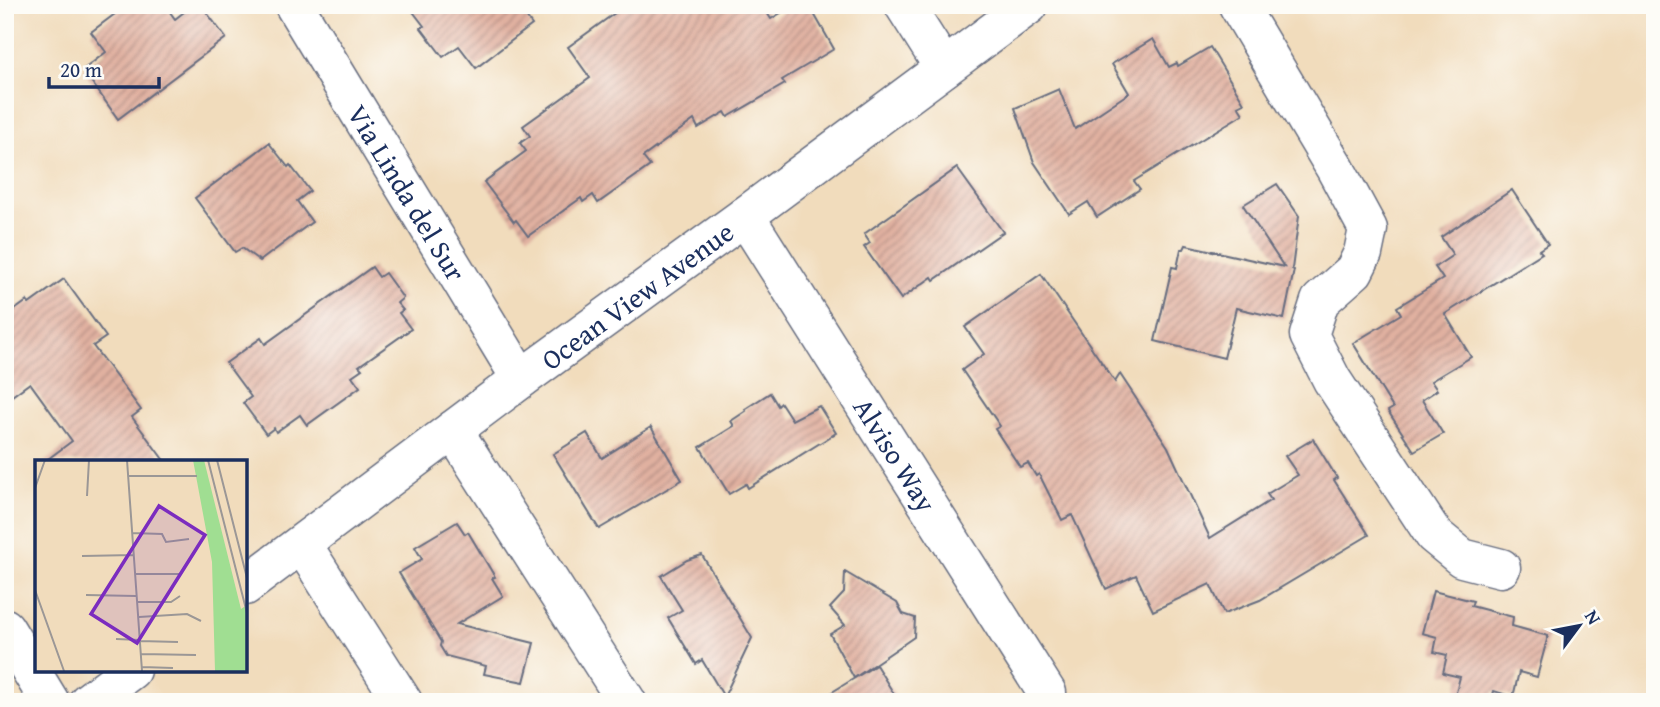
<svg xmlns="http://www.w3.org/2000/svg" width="1660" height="707" font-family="'Gentium Book Plus',serif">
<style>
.building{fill:url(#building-hatch)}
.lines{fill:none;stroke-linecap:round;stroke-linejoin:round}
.minor-casing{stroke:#666c7f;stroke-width:41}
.minor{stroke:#fff;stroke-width:38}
.labels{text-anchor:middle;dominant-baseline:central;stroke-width:7;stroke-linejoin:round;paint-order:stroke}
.street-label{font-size:28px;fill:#1b2f5e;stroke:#fdfcf7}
.inset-road{fill:none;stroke:#9b9796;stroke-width:2}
.view{fill:#7b2cbf;fill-opacity:0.15;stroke:#7b2cbf;stroke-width:3.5}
.inset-edge{fill:none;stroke:#1b2f5e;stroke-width:3.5}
</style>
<defs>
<pattern id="building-hatch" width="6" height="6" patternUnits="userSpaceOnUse" patternTransform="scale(1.75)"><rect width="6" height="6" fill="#e1b1a0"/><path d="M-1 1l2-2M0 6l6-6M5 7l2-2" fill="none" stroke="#b69086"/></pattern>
</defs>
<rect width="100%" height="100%" fill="#fdfcf7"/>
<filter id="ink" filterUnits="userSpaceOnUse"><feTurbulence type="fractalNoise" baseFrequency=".0143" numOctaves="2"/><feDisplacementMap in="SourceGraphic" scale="14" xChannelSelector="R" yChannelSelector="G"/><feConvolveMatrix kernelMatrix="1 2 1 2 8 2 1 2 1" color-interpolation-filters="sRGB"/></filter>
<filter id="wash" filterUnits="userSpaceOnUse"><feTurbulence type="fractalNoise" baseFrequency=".00686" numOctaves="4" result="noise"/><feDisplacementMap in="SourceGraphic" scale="28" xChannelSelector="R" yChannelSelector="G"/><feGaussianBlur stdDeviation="1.57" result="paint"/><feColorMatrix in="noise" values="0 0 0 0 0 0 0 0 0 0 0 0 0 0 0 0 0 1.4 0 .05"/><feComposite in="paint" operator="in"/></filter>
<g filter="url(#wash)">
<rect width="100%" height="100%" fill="#f1dcbc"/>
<g id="blocks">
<g class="building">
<path d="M 127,5 L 165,5 L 175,19 L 193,5 L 201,5 L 226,38 L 118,119 L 83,70 L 106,52 L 91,32 Z"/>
<path d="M 408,5 L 517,5 L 532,25 L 476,68 L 459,46 L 443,57 L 421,28 L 424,26 Z"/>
<path d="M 626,5 L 762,5 L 771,19 L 794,5 L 809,5 L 834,49 L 782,80 L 785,84 L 728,117 L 725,112 L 698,128 L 694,120 L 643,157 L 650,166 L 598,203 L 593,195 L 583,202 L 581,198 L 528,236 L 516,220 L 514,222 L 484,182 L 526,151 L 520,143 L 530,136 L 523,126 L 590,78 L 568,47 Z"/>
<path d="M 1153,39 L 1169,67 L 1177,63 L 1178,66 L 1210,47 L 1244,103 L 1238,106 L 1243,114 L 1134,181 L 1140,189 L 1097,217 L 1088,202 L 1069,214 L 1034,162 L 1015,108 L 1059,89 L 1075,129 L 1129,93 L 1112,64 Z"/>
<path d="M 269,143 L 288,167 L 290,165 L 310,191 L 297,201 L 312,222 L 260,261 L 242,248 L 235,252 L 195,198 Z"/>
<path d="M 957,168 L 1003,232 L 934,280 L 932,277 L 901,299 L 864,247 L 870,243 L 864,234 Z"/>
<path d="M 1277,184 L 1299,216 L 1292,269 L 1294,270 L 1284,319 L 1236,308 L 1224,358 L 1155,341 L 1172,267 L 1177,268 L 1181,249 L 1184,249 L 1186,245 L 1284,267 L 1243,205 Z"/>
<path d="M 1512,190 L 1548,244 L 1539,250 L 1542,253 L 1445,314 L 1471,357 L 1431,381 L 1437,390 L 1422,400 L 1443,434 L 1414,451 L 1388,411 L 1393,408 L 1353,343 L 1401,314 L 1397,307 L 1443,279 L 1435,267 L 1453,255 L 1441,237 Z"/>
<path d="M 372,267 L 379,277 L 385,273 L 403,298 L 397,303 L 403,310 L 399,313 L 411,329 L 359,366 L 362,369 L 352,376 L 360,387 L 307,425 L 300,415 L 276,432 L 274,428 L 266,434 L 243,403 L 251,397 L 226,363 L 261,338 L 265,344 Z"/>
<path d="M 1041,274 L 1115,382 L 1120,374 L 1168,447 L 1210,538 L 1271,500 L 1267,494 L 1298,475 L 1285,456 L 1313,439 L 1337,478 L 1334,480 L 1369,535 L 1260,600 L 1224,614 L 1210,584 L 1153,611 L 1136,575 L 1106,589 L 1072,515 L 1062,520 L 1039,474 L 1036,476 L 1028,463 L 1020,467 L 995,429 L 1000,426 L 962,370 L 984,354 L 965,327 Z"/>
<path d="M 64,279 L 106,337 L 93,346 L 141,410 L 132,417 L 165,462 L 44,462 L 72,441 L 30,383 L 5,401 L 5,317 L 27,301 L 29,304 Z"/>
<path d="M 770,393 L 778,406 L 781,403 L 792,420 L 819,406 L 836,433 L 748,488 L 746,484 L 729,494 L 700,447 L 734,426 L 731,421 L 746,411 L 745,409 Z"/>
<path d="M 651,427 L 682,480 L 599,529 L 553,454 L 587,433 L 602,458 Z"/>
<path d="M 457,522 L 465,534 L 468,532 L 495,577 L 492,578 L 503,596 L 457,624 L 534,643 L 524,682 L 484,674 L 486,666 L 446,656 L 440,646 L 441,642 L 399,573 L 422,559 L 415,547 Z"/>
<path d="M 702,555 L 752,638 L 724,697 L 702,660 L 696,664 L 668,618 L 682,610 L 661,576 L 687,560 Z"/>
<path d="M 845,572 L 897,603 L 903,614 L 915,618 L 914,637 L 854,678 L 830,634 L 845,625 L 830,608 L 844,593 Z"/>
<path d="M 1433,591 L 1473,601 L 1471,606 L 1513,617 L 1512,626 L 1548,636 L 1537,677 L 1519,672 L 1513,697 L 1494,691 L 1491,702 L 1477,702 L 1455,696 L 1460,677 L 1443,673 L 1447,655 L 1434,652 L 1437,637 L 1422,633 Z"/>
<path d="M 876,665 L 899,702 L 816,702 Z"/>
</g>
</g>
</g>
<g filter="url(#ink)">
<use href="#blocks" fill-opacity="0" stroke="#666c7f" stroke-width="2"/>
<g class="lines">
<g class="minor-casing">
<g id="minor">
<path id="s1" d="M 294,5 L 521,379"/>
<path d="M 904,5 L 944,68"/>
<path d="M 1238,5 L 1335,168 L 1368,229 L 1363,253 L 1354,271 L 1320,301 L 1309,335 L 1332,380 L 1434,535 L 1462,558 L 1501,568"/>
<path id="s2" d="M 745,216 L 1047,693"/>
<path d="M 453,430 L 627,702"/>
<path d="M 302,544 L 403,702"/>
<path id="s3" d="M 245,586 L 521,379 L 745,216 L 1029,5"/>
<path d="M 5,628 L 50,702"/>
<path d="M 88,702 L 131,670"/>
</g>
</g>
<use href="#minor" class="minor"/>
</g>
</g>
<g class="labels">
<g class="street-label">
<text stroke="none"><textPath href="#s1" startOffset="219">Via Linda del Sur</textPath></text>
<text stroke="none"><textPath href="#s3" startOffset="488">Ocean View Avenue</textPath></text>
<text stroke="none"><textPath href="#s2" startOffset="282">Alviso Way</textPath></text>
</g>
</g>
<g transform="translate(35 460)">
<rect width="212" height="212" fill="#f1dcbc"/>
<path d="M 158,0 L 169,0 L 206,149 L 212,145 L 212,211 L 180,211 L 177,102 Z" fill="#a0de92"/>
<path class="inset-road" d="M 92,0 L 107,211M 173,0 L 212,153M 182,0 L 212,118M 93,16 L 162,16M 0,28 L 10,0M 52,36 L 54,0M 97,73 L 127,74 L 131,82 L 154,79M 47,96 L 99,95M 100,114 L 144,114M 0,130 L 29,211M 51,135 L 101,136M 102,142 L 136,142 L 145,136M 104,157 L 152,154 L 166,161M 81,179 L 105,180M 105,181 L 143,182M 106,194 L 161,195M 107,207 L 138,208"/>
<path class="view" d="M 124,46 L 170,75 L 102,183 L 56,154 Z"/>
<rect width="212" height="212" class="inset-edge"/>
</g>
<rect width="1660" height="707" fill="none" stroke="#fdfcf7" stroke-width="28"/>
<g transform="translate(1579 626) rotate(58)" stroke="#fdfcf7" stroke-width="5" paint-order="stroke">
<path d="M0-5L12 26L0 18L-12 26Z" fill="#1b2f5e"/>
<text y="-10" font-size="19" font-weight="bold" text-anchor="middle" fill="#1b2f5e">N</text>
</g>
<path d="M49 77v10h110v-10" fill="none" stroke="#1b2f5e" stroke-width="3.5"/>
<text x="60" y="77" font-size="21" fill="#1b2f5e" stroke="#fdfcf7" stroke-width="5" paint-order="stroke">20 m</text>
</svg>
